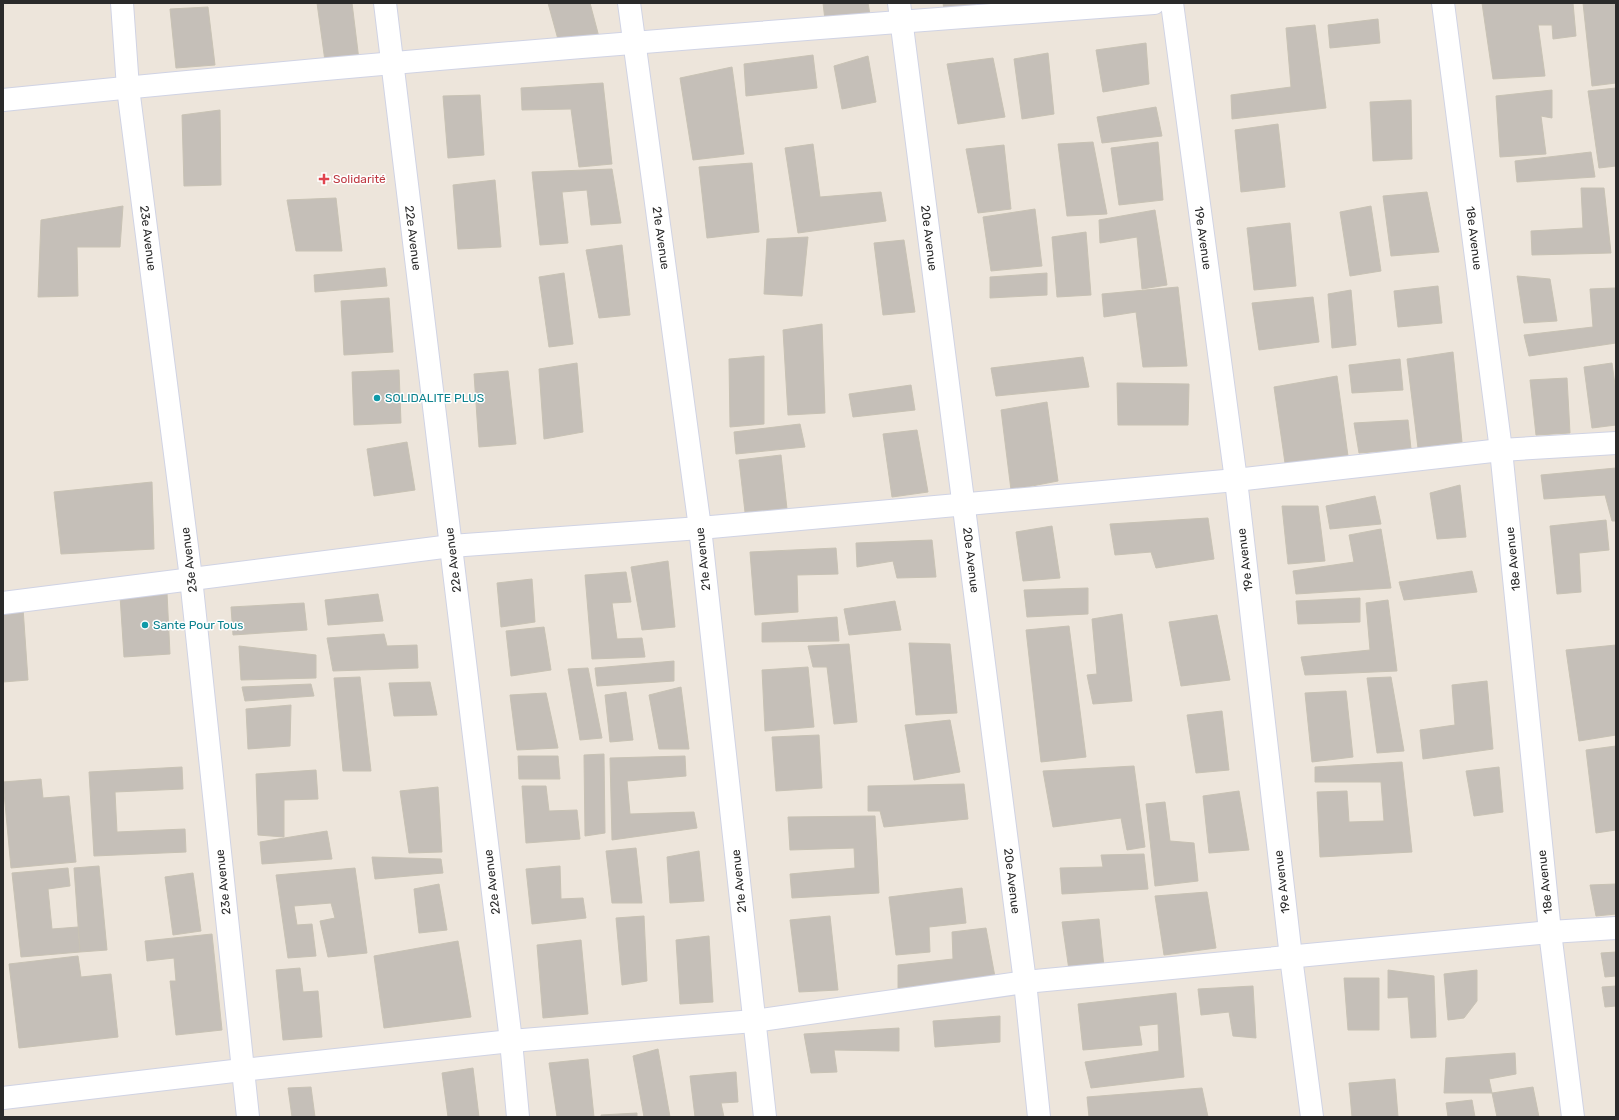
<svg xmlns="http://www.w3.org/2000/svg" width="1619" height="1120" font-family="Rubik,sans-serif">
<style>
.building{fill:#c5bfb8;stroke:#c8c2b4}
.lines{fill:none;stroke-linecap:round;stroke-linejoin:round}
.minor-casing{stroke:#d0d3e4;stroke-width:24}
.minor{stroke:#fff;stroke-width:22}
.health-dot{fill:#e0444e;stroke:#fff;stroke-width:1.5}
.culture-dot{fill:#0f9aa8;stroke:#fff;stroke-width:1.5}
.labels{text-anchor:middle;dominant-baseline:central;stroke-width:3;stroke-linejoin:round;paint-order:stroke}
.health-label{font-size:12px;fill:#be3a42;stroke:#fff;text-anchor:start}
.street-label{font-size:12px;fill:#2a2a2a;stroke:#fff}
.culture-label{font-size:12px;fill:#0d838f;stroke:#fff;text-anchor:start}
</style>
<rect width="100%" height="100%" fill="#ede5db"/>
<g class="building">
<path d="M 317,3 L 352,3 L 359,60 L 325,61 Z"/>
<path d="M 548,3 L 590,3 L 599,37 L 559,43 Z"/>
<path d="M 823,3 L 868,3 L 870,15 L 825,20 Z"/>
<path d="M 943,3 L 975,3 L 976,6 L 944,10 Z"/>
<path d="M 1482,3 L 1573,3 L 1576,36 L 1553,39 L 1552,25 L 1538,25 L 1545,76 L 1493,79 Z"/>
<path d="M 1583,3 L 1616,3 L 1616,83 L 1592,86 Z"/>
<path d="M 208,7 L 215,65 L 176,68 L 170,9 Z"/>
<path d="M 1378,19 L 1380,43 L 1330,48 L 1328,25 Z"/>
<path d="M 1315,25 L 1326,108 L 1232,119 L 1231,95 L 1291,87 L 1286,28 Z"/>
<path d="M 1146,43 L 1149,84 L 1103,92 L 1096,50 Z"/>
<path d="M 1048,53 L 1054,114 L 1022,119 L 1014,59 Z"/>
<path d="M 813,55 L 817,88 L 746,96 L 744,64 Z"/>
<path d="M 868,56 L 876,102 L 842,109 L 834,66 Z"/>
<path d="M 993,58 L 1005,117 L 958,124 L 947,64 Z"/>
<path d="M 732,67 L 744,154 L 693,160 L 680,78 Z"/>
<path d="M 603,83 L 612,164 L 579,167 L 571,109 L 522,110 L 521,88 Z"/>
<path d="M 1616,88 L 1616,166 L 1599,168 L 1588,91 Z"/>
<path d="M 1552,90 L 1552,118 L 1541,116 L 1546,154 L 1500,157 L 1496,96 Z"/>
<path d="M 480,95 L 484,155 L 448,158 L 443,96 Z"/>
<path d="M 1411,100 L 1412,159 L 1373,161 L 1370,102 Z"/>
<path d="M 1156,107 L 1162,136 L 1102,143 L 1097,117 Z"/>
<path d="M 220,110 L 221,185 L 184,186 L 182,115 Z"/>
<path d="M 1278,124 L 1285,187 L 1241,192 L 1235,130 Z"/>
<path d="M 1093,142 L 1107,214 L 1067,216 L 1058,144 Z"/>
<path d="M 1158,142 L 1163,200 L 1119,205 L 1111,148 Z"/>
<path d="M 813,144 L 820,197 L 881,192 L 886,221 L 798,233 L 785,148 Z"/>
<path d="M 1004,145 L 1011,209 L 978,213 L 966,149 Z"/>
<path d="M 1591,152 L 1595,177 L 1517,182 L 1515,161 Z"/>
<path d="M 752,163 L 759,232 L 707,238 L 699,167 Z"/>
<path d="M 612,169 L 621,223 L 591,225 L 587,190 L 562,192 L 568,243 L 540,245 L 532,172 Z"/>
<path d="M 495,180 L 501,247 L 458,249 L 453,185 Z"/>
<path d="M 1581,188 L 1604,188 L 1611,253 L 1532,255 L 1531,231 L 1583,228 Z"/>
<path d="M 1427,192 L 1439,252 L 1391,256 L 1383,196 Z"/>
<path d="M 336,198 L 342,251 L 296,251 L 287,200 Z"/>
<path d="M 123,206 L 120,247 L 77,247 L 78,296 L 38,297 L 41,220 Z"/>
<path d="M 1371,206 L 1381,271 L 1350,276 L 1340,212 Z"/>
<path d="M 1035,209 L 1042,266 L 991,271 L 983,217 Z"/>
<path d="M 1155,210 L 1167,285 L 1142,289 L 1137,237 L 1100,243 L 1099,220 Z"/>
<path d="M 1290,223 L 1296,286 L 1254,290 L 1247,228 Z"/>
<path d="M 1086,232 L 1091,295 L 1057,297 L 1052,237 Z"/>
<path d="M 808,237 L 802,296 L 764,294 L 767,239 Z"/>
<path d="M 904,240 L 915,312 L 883,315 L 874,243 Z"/>
<path d="M 622,245 L 630,315 L 599,318 L 586,250 Z"/>
<path d="M 385,268 L 387,286 L 315,292 L 314,275 Z"/>
<path d="M 564,273 L 573,344 L 549,347 L 539,277 Z"/>
<path d="M 1047,273 L 1047,295 L 990,298 L 990,277 Z"/>
<path d="M 1517,276 L 1550,279 L 1557,321 L 1524,323 Z"/>
<path d="M 1438,286 L 1442,323 L 1398,327 L 1394,291 Z"/>
<path d="M 1178,287 L 1187,366 L 1143,367 L 1136,312 L 1104,317 L 1102,294 Z"/>
<path d="M 1615,288 L 1616,343 L 1529,356 L 1524,335 L 1593,327 L 1590,289 Z"/>
<path d="M 1351,290 L 1356,345 L 1332,348 L 1328,294 Z"/>
<path d="M 1313,297 L 1319,342 L 1259,350 L 1252,303 Z"/>
<path d="M 389,298 L 393,352 L 344,355 L 341,301 Z"/>
<path d="M 822,324 L 825,413 L 788,415 L 783,330 Z"/>
<path d="M 1453,352 L 1462,442 L 1418,448 L 1407,359 Z"/>
<path d="M 764,356 L 764,424 L 730,427 L 729,359 Z"/>
<path d="M 1083,357 L 1089,387 L 996,396 L 991,368 Z"/>
<path d="M 1400,359 L 1403,390 L 1352,393 L 1349,365 Z"/>
<path d="M 577,363 L 583,432 L 544,439 L 539,369 Z"/>
<path d="M 1612,363 L 1616,392 L 1616,425 L 1592,428 L 1584,367 Z"/>
<path d="M 399,370 L 401,423 L 354,425 L 352,372 Z"/>
<path d="M 508,371 L 516,444 L 479,447 L 474,374 Z"/>
<path d="M 1337,376 L 1348,456 L 1285,463 L 1274,387 Z"/>
<path d="M 1567,378 L 1570,433 L 1536,435 L 1530,380 Z"/>
<path d="M 1117,383 L 1189,384 L 1188,425 L 1118,425 Z"/>
<path d="M 911,385 L 915,410 L 853,417 L 849,394 Z"/>
<path d="M 1047,402 L 1058,481 L 1011,490 L 1001,410 Z"/>
<path d="M 1408,420 L 1411,449 L 1359,453 L 1354,423 Z"/>
<path d="M 800,424 L 805,447 L 736,454 L 734,432 Z"/>
<path d="M 917,430 L 928,492 L 892,497 L 883,434 Z"/>
<path d="M 407,442 L 415,490 L 374,496 L 367,449 Z"/>
<path d="M 781,455 L 787,509 L 745,512 L 739,460 Z"/>
<path d="M 1616,468 L 1616,521 L 1612,521 L 1605,495 L 1544,499 L 1541,475 Z"/>
<path d="M 152,482 L 154,549 L 61,554 L 54,492 Z"/>
<path d="M 1460,485 L 1466,537 L 1437,539 L 1430,493 Z"/>
<path d="M 1375,496 L 1381,524 L 1330,529 L 1326,506 Z"/>
<path d="M 1282,506 L 1318,506 L 1325,561 L 1288,564 Z"/>
<path d="M 1208,518 L 1214,559 L 1156,568 L 1151,552 L 1115,555 L 1110,524 Z"/>
<path d="M 1606,520 L 1609,550 L 1579,553 L 1581,592 L 1557,594 L 1550,526 Z"/>
<path d="M 1052,526 L 1060,578 L 1023,581 L 1016,532 Z"/>
<path d="M 1381,529 L 1391,588 L 1296,594 L 1293,571 L 1354,562 L 1349,535 Z"/>
<path d="M 932,540 L 936,577 L 897,578 L 893,561 L 857,567 L 856,543 Z"/>
<path d="M 836,548 L 838,574 L 797,575 L 798,612 L 755,615 L 750,552 Z"/>
<path d="M 668,561 L 675,627 L 642,630 L 631,567 Z"/>
<path d="M 1472,571 L 1477,592 L 1404,600 L 1399,582 Z"/>
<path d="M 626,572 L 631,602 L 612,603 L 617,639 L 642,638 L 645,657 L 592,659 L 585,575 Z"/>
<path d="M 532,579 L 535,622 L 501,627 L 497,583 Z"/>
<path d="M 1088,588 L 1088,614 L 1027,617 L 1024,590 Z"/>
<path d="M 167,593 L 170,654 L 124,657 L 120,596 Z"/>
<path d="M 378,594 L 383,621 L 328,625 L 325,600 Z"/>
<path d="M 1360,598 L 1360,622 L 1298,624 L 1296,601 Z"/>
<path d="M 1388,600 L 1397,671 L 1305,675 L 1301,657 L 1370,650 L 1366,603 Z"/>
<path d="M 895,601 L 901,630 L 849,635 L 844,609 Z"/>
<path d="M 304,603 L 307,630 L 233,635 L 231,607 Z"/>
<path d="M 23,608 L 28,680 L 3,682 L 3,609 Z"/>
<path d="M 1122,614 L 1132,701 L 1093,704 L 1087,675 L 1097,674 L 1092,619 Z"/>
<path d="M 1217,615 L 1230,680 L 1181,686 L 1169,622 Z"/>
<path d="M 837,617 L 839,641 L 762,642 L 762,623 Z"/>
<path d="M 1069,626 L 1086,757 L 1041,762 L 1026,630 Z"/>
<path d="M 544,627 L 551,670 L 511,676 L 506,631 Z"/>
<path d="M 384,634 L 387,646 L 417,645 L 418,668 L 333,671 L 327,638 Z"/>
<path d="M 909,643 L 950,644 L 957,713 L 916,715 Z"/>
<path d="M 849,644 L 857,722 L 834,724 L 827,667 L 813,667 L 808,646 Z"/>
<path d="M 1616,645 L 1616,735 L 1579,741 L 1566,650 Z"/>
<path d="M 239,646 L 316,655 L 316,678 L 241,680 Z"/>
<path d="M 674,661 L 674,681 L 597,686 L 595,668 Z"/>
<path d="M 808,667 L 814,727 L 765,731 L 762,670 Z"/>
<path d="M 588,668 L 602,738 L 580,740 L 568,669 Z"/>
<path d="M 360,677 L 371,771 L 343,771 L 334,678 Z"/>
<path d="M 1391,677 L 1404,751 L 1377,753 L 1367,678 Z"/>
<path d="M 1487,681 L 1493,749 L 1423,759 L 1420,730 L 1455,725 L 1452,685 Z"/>
<path d="M 430,682 L 437,715 L 394,716 L 389,683 Z"/>
<path d="M 311,684 L 314,696 L 245,701 L 242,687 Z"/>
<path d="M 681,687 L 689,749 L 659,749 L 649,695 Z"/>
<path d="M 1346,691 L 1353,757 L 1312,762 L 1305,693 Z"/>
<path d="M 626,692 L 633,740 L 610,742 L 605,695 Z"/>
<path d="M 546,693 L 558,748 L 517,750 L 510,695 Z"/>
<path d="M 291,705 L 290,746 L 248,749 L 246,709 Z"/>
<path d="M 1222,711 L 1229,770 L 1196,773 L 1187,715 Z"/>
<path d="M 950,720 L 960,772 L 914,780 L 905,725 Z"/>
<path d="M 819,735 L 822,788 L 776,791 L 772,737 Z"/>
<path d="M 1616,746 L 1616,830 L 1596,833 L 1586,750 Z"/>
<path d="M 604,754 L 605,833 L 585,836 L 584,755 Z"/>
<path d="M 518,756 L 558,756 L 560,779 L 519,779 Z"/>
<path d="M 685,756 L 686,776 L 627,781 L 630,814 L 694,812 L 697,828 L 612,840 L 610,758 Z"/>
<path d="M 1402,762 L 1412,852 L 1320,857 L 1317,792 L 1347,791 L 1349,822 L 1384,821 L 1381,782 L 1315,782 L 1315,767 Z"/>
<path d="M 1134,766 L 1145,847 L 1127,850 L 1121,818 L 1053,827 L 1043,771 Z"/>
<path d="M 182,767 L 183,789 L 115,792 L 117,832 L 185,829 L 186,852 L 94,856 L 89,772 Z"/>
<path d="M 1499,767 L 1503,812 L 1474,816 L 1466,771 Z"/>
<path d="M 316,770 L 318,799 L 284,800 L 284,837 L 258,835 L 256,774 Z"/>
<path d="M 41,779 L 43,798 L 69,796 L 76,862 L 11,868 L 3,782 Z"/>
<path d="M 964,784 L 968,819 L 884,827 L 880,811 L 868,811 L 868,786 Z"/>
<path d="M 522,786 L 546,786 L 549,811 L 577,810 L 580,839 L 526,843 Z"/>
<path d="M 438,787 L 442,852 L 409,853 L 400,791 Z"/>
<path d="M 1239,791 L 1249,850 L 1209,853 L 1203,796 Z"/>
<path d="M 1165,802 L 1170,841 L 1194,843 L 1198,881 L 1155,886 L 1146,804 Z"/>
<path d="M 875,816 L 879,893 L 792,898 L 790,874 L 855,868 L 854,848 L 790,850 L 788,817 Z"/>
<path d="M 327,831 L 332,859 L 262,864 L 260,842 Z"/>
<path d="M 636,848 L 642,903 L 612,903 L 606,851 Z"/>
<path d="M 699,851 L 704,901 L 670,903 L 667,857 Z"/>
<path d="M 1144,854 L 1148,889 L 1062,894 L 1060,868 L 1103,867 L 1101,855 Z"/>
<path d="M 372,857 L 441,859 L 443,873 L 375,879 Z"/>
<path d="M 99,866 L 107,950 L 80,952 L 74,868 Z"/>
<path d="M 560,866 L 561,899 L 583,898 L 586,918 L 532,924 L 526,869 Z"/>
<path d="M 68,868 L 70,886 L 48,889 L 52,929 L 78,927 L 80,952 L 21,957 L 12,873 Z"/>
<path d="M 355,868 L 367,953 L 328,957 L 320,921 L 335,918 L 331,903 L 294,906 L 297,925 L 312,924 L 316,956 L 288,958 L 276,875 Z"/>
<path d="M 193,873 L 201,931 L 173,935 L 165,877 Z"/>
<path d="M 439,884 L 447,930 L 419,933 L 414,889 Z"/>
<path d="M 1616,884 L 1616,914 L 1596,916 L 1590,885 Z"/>
<path d="M 962,888 L 966,923 L 929,927 L 930,952 L 896,955 L 889,897 Z"/>
<path d="M 1207,892 L 1216,948 L 1164,955 L 1155,896 Z"/>
<path d="M 644,916 L 647,981 L 622,985 L 616,918 Z"/>
<path d="M 830,916 L 838,990 L 799,992 L 790,920 Z"/>
<path d="M 1099,919 L 1104,967 L 1069,970 L 1062,922 Z"/>
<path d="M 986,928 L 995,977 L 898,988 L 898,965 L 953,959 L 952,932 Z"/>
<path d="M 212,934 L 222,1030 L 176,1035 L 170,981 L 176,981 L 174,958 L 147,961 L 145,941 Z"/>
<path d="M 709,936 L 713,1002 L 680,1004 L 676,940 Z"/>
<path d="M 581,940 L 588,1014 L 543,1018 L 537,945 Z"/>
<path d="M 458,941 L 471,1017 L 384,1028 L 374,956 Z"/>
<path d="M 1616,952 L 1616,976 L 1605,977 L 1601,953 Z"/>
<path d="M 78,956 L 81,977 L 111,974 L 118,1037 L 19,1048 L 9,964 Z"/>
<path d="M 300,968 L 303,992 L 318,991 L 322,1037 L 283,1040 L 276,970 Z"/>
<path d="M 1388,970 L 1434,976 L 1436,1037 L 1411,1038 L 1408,997 L 1388,998 Z"/>
<path d="M 1477,970 L 1477,1001 L 1464,1018 L 1448,1020 L 1444,974 Z"/>
<path d="M 1344,978 L 1379,978 L 1379,1030 L 1348,1030 Z"/>
<path d="M 1253,986 L 1256,1038 L 1233,1036 L 1229,1012 L 1201,1015 L 1198,989 Z"/>
<path d="M 1616,986 L 1616,1006 L 1605,1007 L 1602,987 Z"/>
<path d="M 1176,993 L 1184,1077 L 1091,1088 L 1085,1062 L 1159,1051 L 1158,1024 L 1139,1026 L 1142,1045 L 1083,1050 L 1078,1004 Z"/>
<path d="M 1000,1016 L 1000,1042 L 935,1047 L 933,1021 Z"/>
<path d="M 899,1028 L 899,1051 L 834,1050 L 837,1072 L 811,1073 L 804,1034 Z"/>
<path d="M 658,1049 L 670,1117 L 644,1117 L 633,1056 Z"/>
<path d="M 1515,1053 L 1516,1074 L 1489,1079 L 1492,1093 L 1444,1093 L 1446,1058 Z"/>
<path d="M 588,1059 L 594,1117 L 557,1117 L 549,1063 Z"/>
<path d="M 473,1068 L 479,1117 L 448,1117 L 442,1073 Z"/>
<path d="M 736,1072 L 738,1102 L 721,1103 L 724,1117 L 695,1117 L 690,1076 Z"/>
<path d="M 1395,1079 L 1398,1117 L 1352,1117 L 1349,1083 Z"/>
<path d="M 311,1087 L 315,1117 L 292,1117 L 288,1088 Z"/>
<path d="M 1533,1087 L 1539,1117 L 1497,1117 L 1492,1093 Z"/>
<path d="M 1202,1088 L 1208,1117 L 1089,1117 L 1087,1097 Z"/>
<path d="M 1472,1100 L 1475,1117 L 1448,1117 L 1446,1103 Z"/>
<path d="M 637,1113 L 637,1117 L 601,1117 L 601,1115 Z"/>
</g>
<g class="lines">
<g class="minor-casing">
<g id="minor">
<path d="M 122,3 L 128,88 L 191,578 L 248,1117"/>
<path d="M 385,3 L 511,1041 L 518,1117"/>
<path d="M 629,3 L 700,528 L 765,1117"/>
<path d="M 899,3 L 1025,982 L 1039,1117"/>
<path d="M 1172,3 L 1236,480 L 1291,957 L 1312,1117"/>
<path d="M 1443,3 L 1501,450 L 1550,932 L 1573,1117"/>
<path d="M 3,100 C 386,61 770,31 1154,3"/>
<path d="M 3,603 L 451,546 L 700,528 L 1236,480 L 1501,450 L 1616,443"/>
<path d="M 3,1098 L 242,1070 L 511,1041 L 754,1021 L 1025,982 L 1550,932 L 1616,928"/>
</g>
</g>
<use href="#minor" class="minor"/>
</g>
<path class="health-dot" d="M322 173h4v4h4v4h-4v4h-4v-4h-4v-4h4z"/>
<g class="culture-dot">
<circle cx="377" cy="398" r="4"/>
<circle cx="145" cy="625" r="4"/>
</g>
<g class="labels">
<g class="health-label">
<text x="333" y="179">Solidarité</text>
</g>
<g class="street-label">
<text transform="translate(148 238) rotate(83)">23e Avenue</text>
<text transform="translate(413 238) rotate(83)">22e Avenue</text>
<text transform="translate(661 238) rotate(82)">21e Avenue</text>
<text transform="translate(929 238) rotate(83)">20e Avenue</text>
<text transform="translate(1203 238) rotate(82)">19e Avenue</text>
<text transform="translate(1474 238) rotate(83)">18e Avenue</text>
<text transform="translate(703 559) rotate(-96)">21e Avenue</text>
<text transform="translate(1513 559) rotate(-96)">18e Avenue</text>
<text transform="translate(189 560) rotate(-97)">23e Avenue</text>
<text transform="translate(453 560) rotate(-97)">22e Avenue</text>
<text transform="translate(971 560) rotate(83)">20e Avenue</text>
<text transform="translate(1245 560) rotate(-97)">19e Avenue</text>
<text transform="translate(739 881) rotate(-96)">21e Avenue</text>
<text transform="translate(1012 881) rotate(83)">20e Avenue</text>
<text transform="translate(223 882) rotate(-96)">23e Avenue</text>
<text transform="translate(492 882) rotate(-97)">22e Avenue</text>
<text transform="translate(1282 882) rotate(-97)">19e Avenue</text>
<text transform="translate(1545 882) rotate(-96)">18e Avenue</text>
</g>
<g class="culture-label">
<text x="385" y="398">SOLIDALITE PLUS</text>
<text x="153" y="625">Sante Pour Tous</text>
</g>
</g>
<rect width="1619" height="1120" fill="none" stroke="#2a2a2a" stroke-width="8"/>
</svg>
